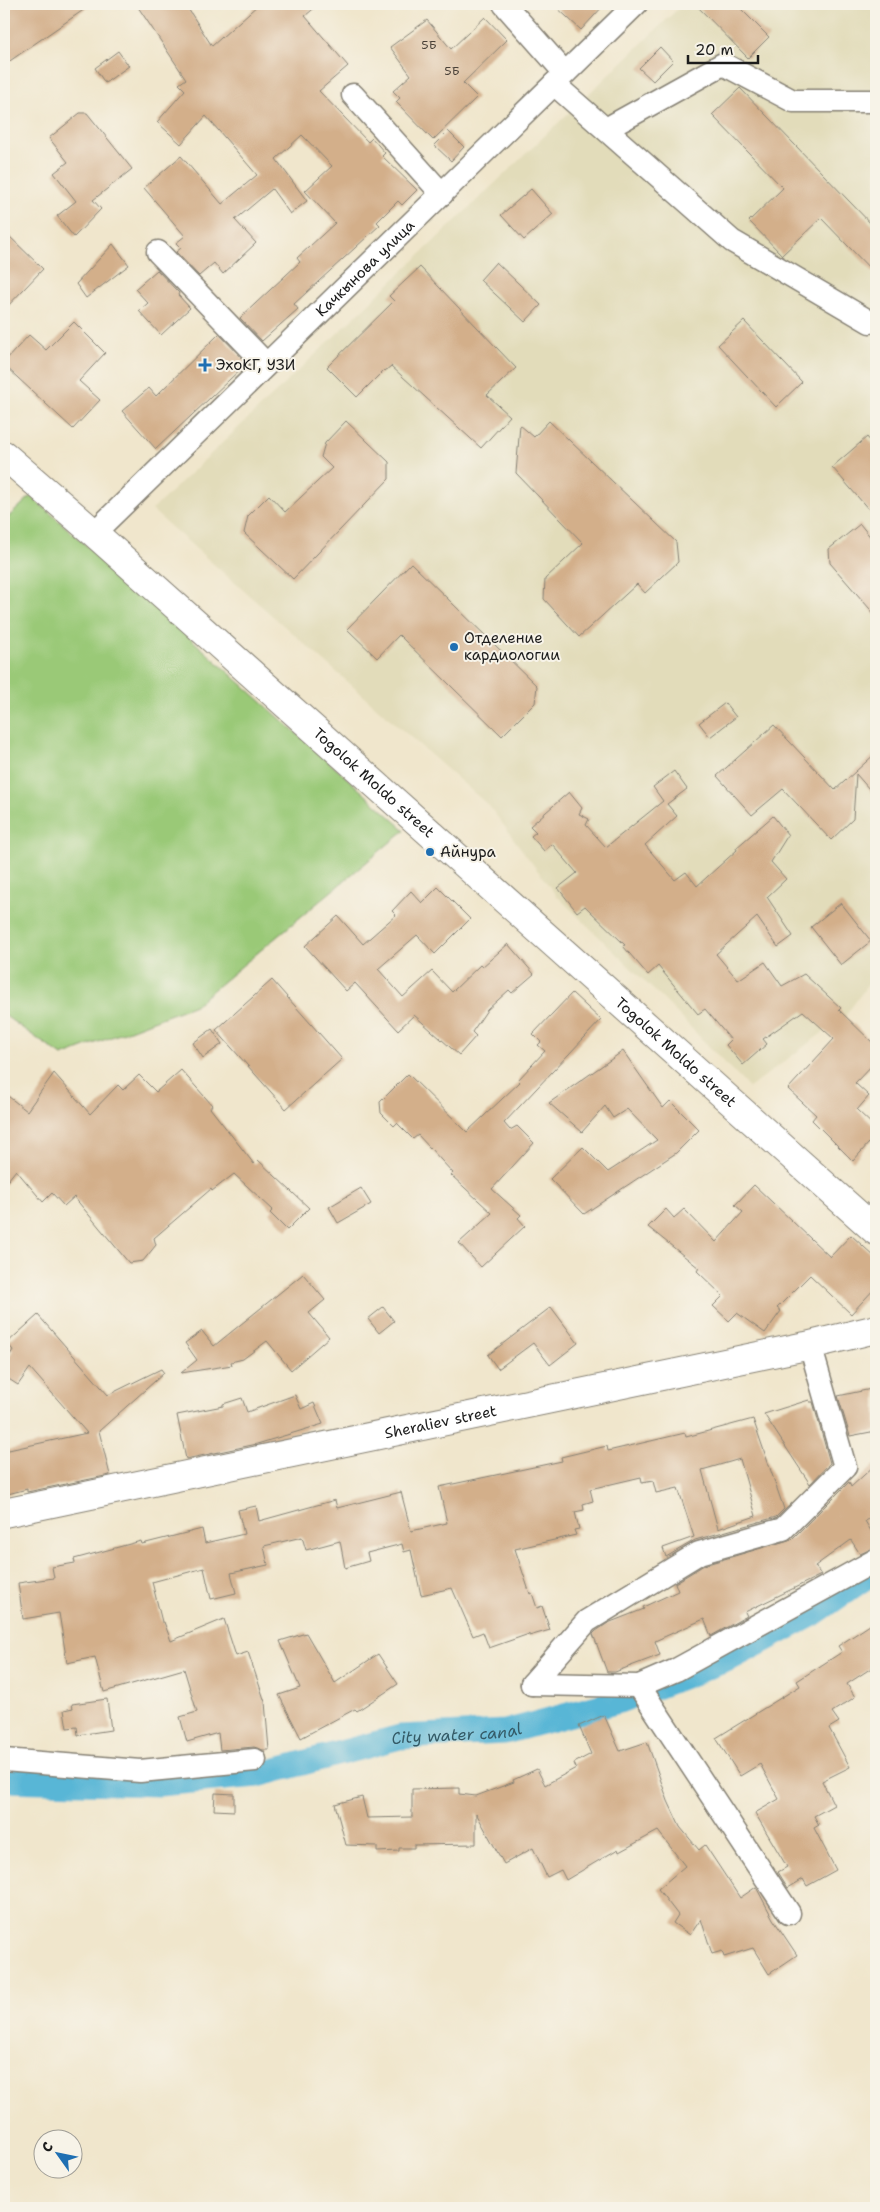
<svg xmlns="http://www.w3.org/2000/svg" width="880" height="2212" font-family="'Shantell Sans',sans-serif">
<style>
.built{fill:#e2dcba}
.green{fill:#9ac977;stroke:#5b724a}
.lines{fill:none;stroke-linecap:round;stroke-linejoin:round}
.canal{stroke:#58b6d6;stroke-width:25}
.building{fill:#d3af8a;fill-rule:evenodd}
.minor-casing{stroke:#868174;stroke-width:25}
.tertiary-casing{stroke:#868174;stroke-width:30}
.minor{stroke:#fff;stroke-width:22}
.tertiary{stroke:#fff;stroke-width:28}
.poi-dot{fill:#1f6fb2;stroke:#f7f3e8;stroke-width:2}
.labels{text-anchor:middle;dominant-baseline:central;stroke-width:4;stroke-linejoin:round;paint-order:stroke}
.number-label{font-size:12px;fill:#4a4138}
.street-label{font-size:15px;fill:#1c1c1c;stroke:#f7f3e8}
.poi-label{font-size:15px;fill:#1c1c1c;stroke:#f7f3e8;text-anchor:start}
.water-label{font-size:16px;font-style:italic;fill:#345a66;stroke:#f7f3e8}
</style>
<rect width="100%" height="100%" fill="#f7f3e8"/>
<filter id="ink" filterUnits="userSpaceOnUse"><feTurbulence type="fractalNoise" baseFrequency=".02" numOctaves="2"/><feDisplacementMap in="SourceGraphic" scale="10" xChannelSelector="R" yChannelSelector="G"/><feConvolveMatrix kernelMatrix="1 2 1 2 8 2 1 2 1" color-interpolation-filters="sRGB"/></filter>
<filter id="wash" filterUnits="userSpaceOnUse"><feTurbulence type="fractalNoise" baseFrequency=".0096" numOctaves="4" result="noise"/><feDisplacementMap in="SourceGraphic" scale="20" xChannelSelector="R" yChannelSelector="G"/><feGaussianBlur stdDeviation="1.12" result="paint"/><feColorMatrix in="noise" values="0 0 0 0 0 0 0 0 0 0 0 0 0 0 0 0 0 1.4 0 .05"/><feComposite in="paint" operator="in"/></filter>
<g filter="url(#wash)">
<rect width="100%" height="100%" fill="#f0e6cc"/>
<path class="built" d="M 683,4 L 876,4 L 876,973 L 846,1015 L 749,1088 L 669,1005 L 556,895 L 489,806 L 152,510 Z"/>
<path class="green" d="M 31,496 L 405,830 L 195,1005 L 62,1056 L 4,1015 L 4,521 Z"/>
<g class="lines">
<path class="canal" id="s1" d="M 4,1780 L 159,1784 L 258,1775 L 400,1737 L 505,1732 L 619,1701 L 731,1658 L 813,1614 L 876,1570"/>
</g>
<g id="blocks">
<g class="building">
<path d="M 15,4 L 92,4 L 4,65 L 4,11 Z"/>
<path d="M 136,4 L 185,4 L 212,46 L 259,4 L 319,4 L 305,16 L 348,66 L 319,91 L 368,142 L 372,138 L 385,153 L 382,156 L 417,190 L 402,205 L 398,201 L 377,222 L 380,225 L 294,304 L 298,309 L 262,341 L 240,318 L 300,262 L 297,258 L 335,223 L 305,191 L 332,166 L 302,135 L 276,159 L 307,201 L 290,214 L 272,189 L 235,220 L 256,243 L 223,274 L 214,263 L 199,276 L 176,252 L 181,248 L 176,243 L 185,236 L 144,188 L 181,156 L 222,204 L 257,175 L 206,116 L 181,144 L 157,122 L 185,90 L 179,84 L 186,79 Z"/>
<path d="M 553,4 L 605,4 L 581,30 Z"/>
<path d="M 695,4 L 736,4 L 769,37 L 748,58 Z"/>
<path d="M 485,17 L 507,40 L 463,83 L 477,97 L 433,140 L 396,102 L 400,98 L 393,91 L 411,75 L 390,47 L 427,20 L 451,49 Z"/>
<path d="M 660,47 L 673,61 L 653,81 L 639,68 Z"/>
<path d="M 118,51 L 129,66 L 105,83 L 95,68 Z"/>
<path d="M 740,88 L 876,229 L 876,275 L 821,218 L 782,255 L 749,221 L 783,188 L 712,115 Z"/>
<path d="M 80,113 L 87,113 L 132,169 L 93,200 L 101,209 L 74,237 L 57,216 L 76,201 L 54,173 L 68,162 L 49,138 Z"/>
<path d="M 448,131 L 464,147 L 451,161 L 434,145 Z"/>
<path d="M 531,189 L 553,214 L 524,240 L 501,215 Z"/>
<path d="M 4,231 L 43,269 L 4,310 Z"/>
<path d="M 113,244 L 129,265 L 86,298 L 76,284 Z"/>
<path d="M 496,262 L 541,305 L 525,322 L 480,280 Z"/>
<path d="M 420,267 L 516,368 L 487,395 L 510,416 L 481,448 L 391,366 L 385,371 L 384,370 L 357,397 L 327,367 L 394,301 L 389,296 Z"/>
<path d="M 157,270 L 179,293 L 178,295 L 190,308 L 161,335 L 139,311 L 148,303 L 135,289 Z"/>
<path d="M 744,321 L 802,382 L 776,407 L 718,345 Z"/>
<path d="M 74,322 L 105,353 L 79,381 L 100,400 L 73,429 L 4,365 L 4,362 L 29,335 L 46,350 Z"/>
<path d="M 219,334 L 247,363 L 156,449 L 122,411 L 149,388 L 156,396 Z"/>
<path d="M 346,421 L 389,462 L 389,479 L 293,579 L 244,533 L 248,516 L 269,495 L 285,512 L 332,468 L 321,457 L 325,443 Z"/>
<path d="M 549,421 L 676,542 L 678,562 L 645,593 L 637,584 L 579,637 L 544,599 L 545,579 L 583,543 L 516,473 L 520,425 L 534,437 Z"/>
<path d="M 867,437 L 876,448 L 876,518 L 832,467 Z"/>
<path d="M 860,524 L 876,544 L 876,616 L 830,563 L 829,549 Z"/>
<path d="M 411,563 L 537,686 L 535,703 L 502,736 L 399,635 L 377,658 L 347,629 Z"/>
<path d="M 725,703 L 736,717 L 710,737 L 699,723 Z"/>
<path d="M 774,725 L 835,790 L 876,753 L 876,797 L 856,774 L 853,819 L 831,840 L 783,789 L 752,815 L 717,776 Z"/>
<path d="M 674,771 L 687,789 L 667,804 L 677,816 L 645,845 L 675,880 L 686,872 L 697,886 L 737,850 L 736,848 L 773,816 L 788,835 L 771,862 L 786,879 L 767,897 L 793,936 L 778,947 L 757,917 L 716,954 L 738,980 L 765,962 L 782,986 L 804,974 L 841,1008 L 839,1010 L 876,1046 L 876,1061 L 855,1083 L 869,1096 L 857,1110 L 876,1128 L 876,1135 L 853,1161 L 812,1120 L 816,1115 L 788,1089 L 834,1039 L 803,1011 L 763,1039 L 767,1044 L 743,1065 L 726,1045 L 731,1040 L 705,1009 L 698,1014 L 658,966 L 648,975 L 623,946 L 625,945 L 585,906 L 577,912 L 558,888 L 577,873 L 552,844 L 544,851 L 531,836 L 536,832 L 530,826 L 569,792 L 582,808 L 579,814 L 589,819 L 586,825 L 606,847 L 663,801 L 653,787 Z"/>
<path d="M 438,887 L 470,919 L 435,954 L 417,935 L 378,969 L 403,997 L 432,971 L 452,992 L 480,965 L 482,967 L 508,944 L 534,974 L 512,993 L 509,990 L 487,1010 L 472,1032 L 476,1036 L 459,1055 L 414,1015 L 398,1030 L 355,983 L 346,991 L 305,946 L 338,916 L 363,944 L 396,915 L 392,911 L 411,891 L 422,903 Z"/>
<path d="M 841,903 L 871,941 L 841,965 L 811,927 Z"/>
<path d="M 272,980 L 342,1059 L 286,1109 L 216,1030 Z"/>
<path d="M 572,993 L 601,1020 L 504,1123 L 510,1130 L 517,1126 L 534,1143 L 492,1189 L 521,1215 L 518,1218 L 525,1226 L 481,1267 L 459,1243 L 492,1213 L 451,1175 L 453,1173 L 418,1135 L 413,1139 L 397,1123 L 394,1126 L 381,1113 L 380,1102 L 408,1074 L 467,1132 L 520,1082 L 518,1080 L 545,1051 L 538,1045 L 541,1042 L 533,1034 Z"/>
<path d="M 212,1029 L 222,1044 L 203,1058 L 193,1043 Z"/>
<path d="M 623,1051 L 663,1108 L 670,1101 L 699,1130 L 676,1153 L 584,1214 L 550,1179 L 583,1147 L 608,1172 L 657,1140 L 627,1109 L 613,1118 L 605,1106 L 582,1132 L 549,1103 Z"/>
<path d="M 181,1070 L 212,1105 L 210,1108 L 254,1164 L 258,1160 L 309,1208 L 287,1230 L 270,1213 L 273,1210 L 234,1174 L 212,1191 L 211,1189 L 154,1238 L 156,1245 L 143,1261 L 129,1263 L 74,1197 L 64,1206 L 52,1193 L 43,1202 L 16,1170 L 4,1185 L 4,1093 L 27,1111 L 54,1073 L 90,1114 L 118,1085 L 123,1090 L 139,1075 L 156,1092 Z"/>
<path d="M 754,1185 L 830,1257 L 851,1235 L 876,1258 L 876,1287 L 851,1314 L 810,1275 L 777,1308 L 781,1311 L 765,1333 L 737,1313 L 729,1321 L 713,1306 L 723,1296 L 697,1271 L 699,1268 L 648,1227 L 666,1209 L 674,1218 L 684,1209 L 716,1242 L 743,1212 L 735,1205 Z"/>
<path d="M 361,1188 L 371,1204 L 338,1223 L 329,1207 Z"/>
<path d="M 303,1274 L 325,1300 L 309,1313 L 329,1337 L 291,1370 L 267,1341 L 243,1359 L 231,1362 L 232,1365 L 181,1373 L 197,1360 L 185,1343 L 202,1331 L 214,1346 Z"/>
<path d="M 383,1307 L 394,1321 L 379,1333 L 368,1319 Z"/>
<path d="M 551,1307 L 578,1343 L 550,1365 L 533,1343 L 498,1369 L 488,1355 Z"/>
<path d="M 38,1315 L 108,1395 L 161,1369 L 164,1373 L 99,1431 L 110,1475 L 27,1492 L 27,1489 L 4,1495 L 4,1451 L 87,1433 L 30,1368 L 18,1385 L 4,1376 L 4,1365 L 13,1350 L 7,1343 Z"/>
<path d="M 876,1388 L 876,1431 L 850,1436 L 838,1396 Z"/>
<path d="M 295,1395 L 301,1409 L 314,1403 L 323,1424 L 257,1444 L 186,1459 L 177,1415 L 223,1406 L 223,1404 L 242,1398 L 247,1412 Z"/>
<path d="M 809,1400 L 810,1402 L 813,1402 L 830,1463 L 810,1484 L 764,1414 Z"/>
<path d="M 753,1419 L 784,1509 L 776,1517 L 695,1540 L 666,1557 L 663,1548 L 694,1537 L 678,1488 L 656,1493 L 653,1481 L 642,1483 L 641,1477 L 590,1489 L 593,1501 L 583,1504 L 584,1510 L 575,1512 L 579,1529 L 574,1530 L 576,1535 L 515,1549 L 530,1594 L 532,1593 L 537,1608 L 542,1606 L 550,1630 L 529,1636 L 529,1634 L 489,1648 L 483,1632 L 473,1636 L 452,1588 L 421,1595 L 411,1550 L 404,1552 L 402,1544 L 367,1553 L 369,1561 L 345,1568 L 340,1541 L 306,1550 L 302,1537 L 264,1546 L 268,1565 L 231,1573 L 236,1593 L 211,1599 L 204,1568 L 152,1582 L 162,1622 L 164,1622 L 171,1641 L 224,1619 L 236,1656 L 248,1652 L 265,1702 L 269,1750 L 263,1750 L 254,1747 L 220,1750 L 218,1733 L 187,1742 L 180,1717 L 197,1712 L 184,1669 L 104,1692 L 95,1657 L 67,1663 L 59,1613 L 23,1619 L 18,1583 L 54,1578 L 52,1567 L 75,1563 L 74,1559 L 141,1541 L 142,1544 L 202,1529 L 205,1543 L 244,1534 L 238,1510 L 256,1506 L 259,1521 L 335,1500 L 337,1508 L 401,1492 L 411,1531 L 447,1523 L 439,1487 L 562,1461 L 561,1457 L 607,1446 L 608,1451 L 685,1433 L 686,1437 ZM 740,1459 L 756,1516 L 718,1529 L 702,1470 Z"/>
<path d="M 876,1464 L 876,1513 L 865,1521 L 876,1539 L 876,1547 L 860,1554 L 851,1540 L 815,1566 L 821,1575 L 745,1612 L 747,1616 L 711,1636 L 704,1619 L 655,1641 L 660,1655 L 615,1672 L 607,1672 L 593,1634 L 596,1631 L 608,1623 L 644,1609 L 643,1607 L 678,1591 L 675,1583 L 704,1565 L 792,1539 L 849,1482 L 851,1487 Z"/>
<path d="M 876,1621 L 876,1665 L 847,1684 L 855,1697 L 832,1712 L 839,1722 L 829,1728 L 850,1767 L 822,1781 L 834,1805 L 814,1816 L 819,1825 L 814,1828 L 836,1870 L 807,1886 L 803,1879 L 788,1888 L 778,1872 L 787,1867 L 755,1813 L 779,1799 L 760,1764 L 740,1776 L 716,1738 L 800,1686 L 797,1681 L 842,1652 L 838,1646 Z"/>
<path d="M 306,1633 L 335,1683 L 378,1654 L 398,1684 L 357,1711 L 355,1709 L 301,1738 L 279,1695 L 300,1688 L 280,1641 Z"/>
<path d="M 107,1699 L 111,1730 L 78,1735 L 77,1727 L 67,1728 L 64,1710 L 73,1708 L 72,1704 Z"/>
<path d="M 604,1715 L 620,1751 L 647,1742 L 668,1801 L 680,1827 L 699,1850 L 705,1845 L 740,1898 L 756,1887 L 773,1919 L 797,1955 L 769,1974 L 753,1948 L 724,1957 L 722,1951 L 712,1954 L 701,1919 L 690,1935 L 673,1923 L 678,1915 L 658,1889 L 685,1866 L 658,1831 L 619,1852 L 618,1849 L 566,1880 L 561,1870 L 547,1877 L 533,1848 L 504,1864 L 476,1813 L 476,1844 L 414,1845 L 414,1848 L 399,1848 L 399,1851 L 377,1852 L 377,1846 L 346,1845 L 335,1804 L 362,1797 L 367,1818 L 412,1817 L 412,1789 L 459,1788 L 459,1794 L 476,1796 L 514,1782 L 513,1780 L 537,1769 L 545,1785 L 576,1768 L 574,1763 L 591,1754 L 579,1726 Z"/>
<path d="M 215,1793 L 234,1794 L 234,1811 L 214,1810 Z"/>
</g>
</g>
</g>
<g filter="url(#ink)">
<use href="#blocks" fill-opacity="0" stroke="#868174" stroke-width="1"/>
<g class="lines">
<g class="minor-casing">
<g id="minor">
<path d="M 504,4 L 565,73"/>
<path d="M 554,84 L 732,241 L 870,322"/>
<path d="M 353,95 L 442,194"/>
<path d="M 606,129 L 723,64 L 793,101 L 876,101"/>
<path d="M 158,252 L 266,364"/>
<path id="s2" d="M 94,533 L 636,4"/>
<path d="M 532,1684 L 587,1621 L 699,1553 L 783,1529 L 845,1467 L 810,1345"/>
<path d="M 532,1684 L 639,1686 L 676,1670 L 876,1560"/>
<path d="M 639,1686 L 789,1913"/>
<path d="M 4,1760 L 140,1771 L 255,1760"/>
</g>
</g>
<g class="tertiary-casing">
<g id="tertiary">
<path id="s3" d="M 4,455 L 94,533 L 876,1231"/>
<path id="s4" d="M 4,1513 L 806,1346 L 876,1329"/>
</g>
</g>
<use href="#minor" class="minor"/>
<use href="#tertiary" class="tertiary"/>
</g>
</g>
<g class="poi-dot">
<path d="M202.5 357.5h5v5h5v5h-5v5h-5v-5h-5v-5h5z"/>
<circle cx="454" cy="647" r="5"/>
<circle cx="430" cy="852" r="5"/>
</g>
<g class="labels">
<g class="number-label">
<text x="429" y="45">5Б</text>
<text x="452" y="71">5Б</text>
</g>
<g class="street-label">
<text stroke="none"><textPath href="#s2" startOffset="379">Качкынова улица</textPath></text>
<text stroke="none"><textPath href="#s3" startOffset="494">Togolok Moldo street</textPath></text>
<text stroke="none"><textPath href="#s3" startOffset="899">Togolok Moldo street</textPath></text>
<text stroke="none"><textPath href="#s4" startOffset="446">Sheraliev street</textPath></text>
</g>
<g class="poi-label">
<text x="216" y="365">ЭхоКГ, УЗИ</text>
<text x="464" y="638">Отделение<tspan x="464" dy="17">кардиологии</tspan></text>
<text x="440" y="852">Айнура</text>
</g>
<g class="water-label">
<text stroke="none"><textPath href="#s1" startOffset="458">City water canal</textPath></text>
</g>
</g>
<rect width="880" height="2212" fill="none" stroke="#f7f3e8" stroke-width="20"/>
<g transform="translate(58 2154) rotate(303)"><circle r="24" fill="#f7f3e8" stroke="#9f9d96"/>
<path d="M0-4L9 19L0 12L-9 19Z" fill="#1f6fb2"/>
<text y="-8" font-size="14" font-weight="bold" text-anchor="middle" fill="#1c1c1c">С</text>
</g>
<path d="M688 55v8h70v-8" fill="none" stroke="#1c1c1c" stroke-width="2.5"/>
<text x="695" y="55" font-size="15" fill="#1c1c1c" stroke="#f7f3e8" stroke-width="4" paint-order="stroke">20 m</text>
</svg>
